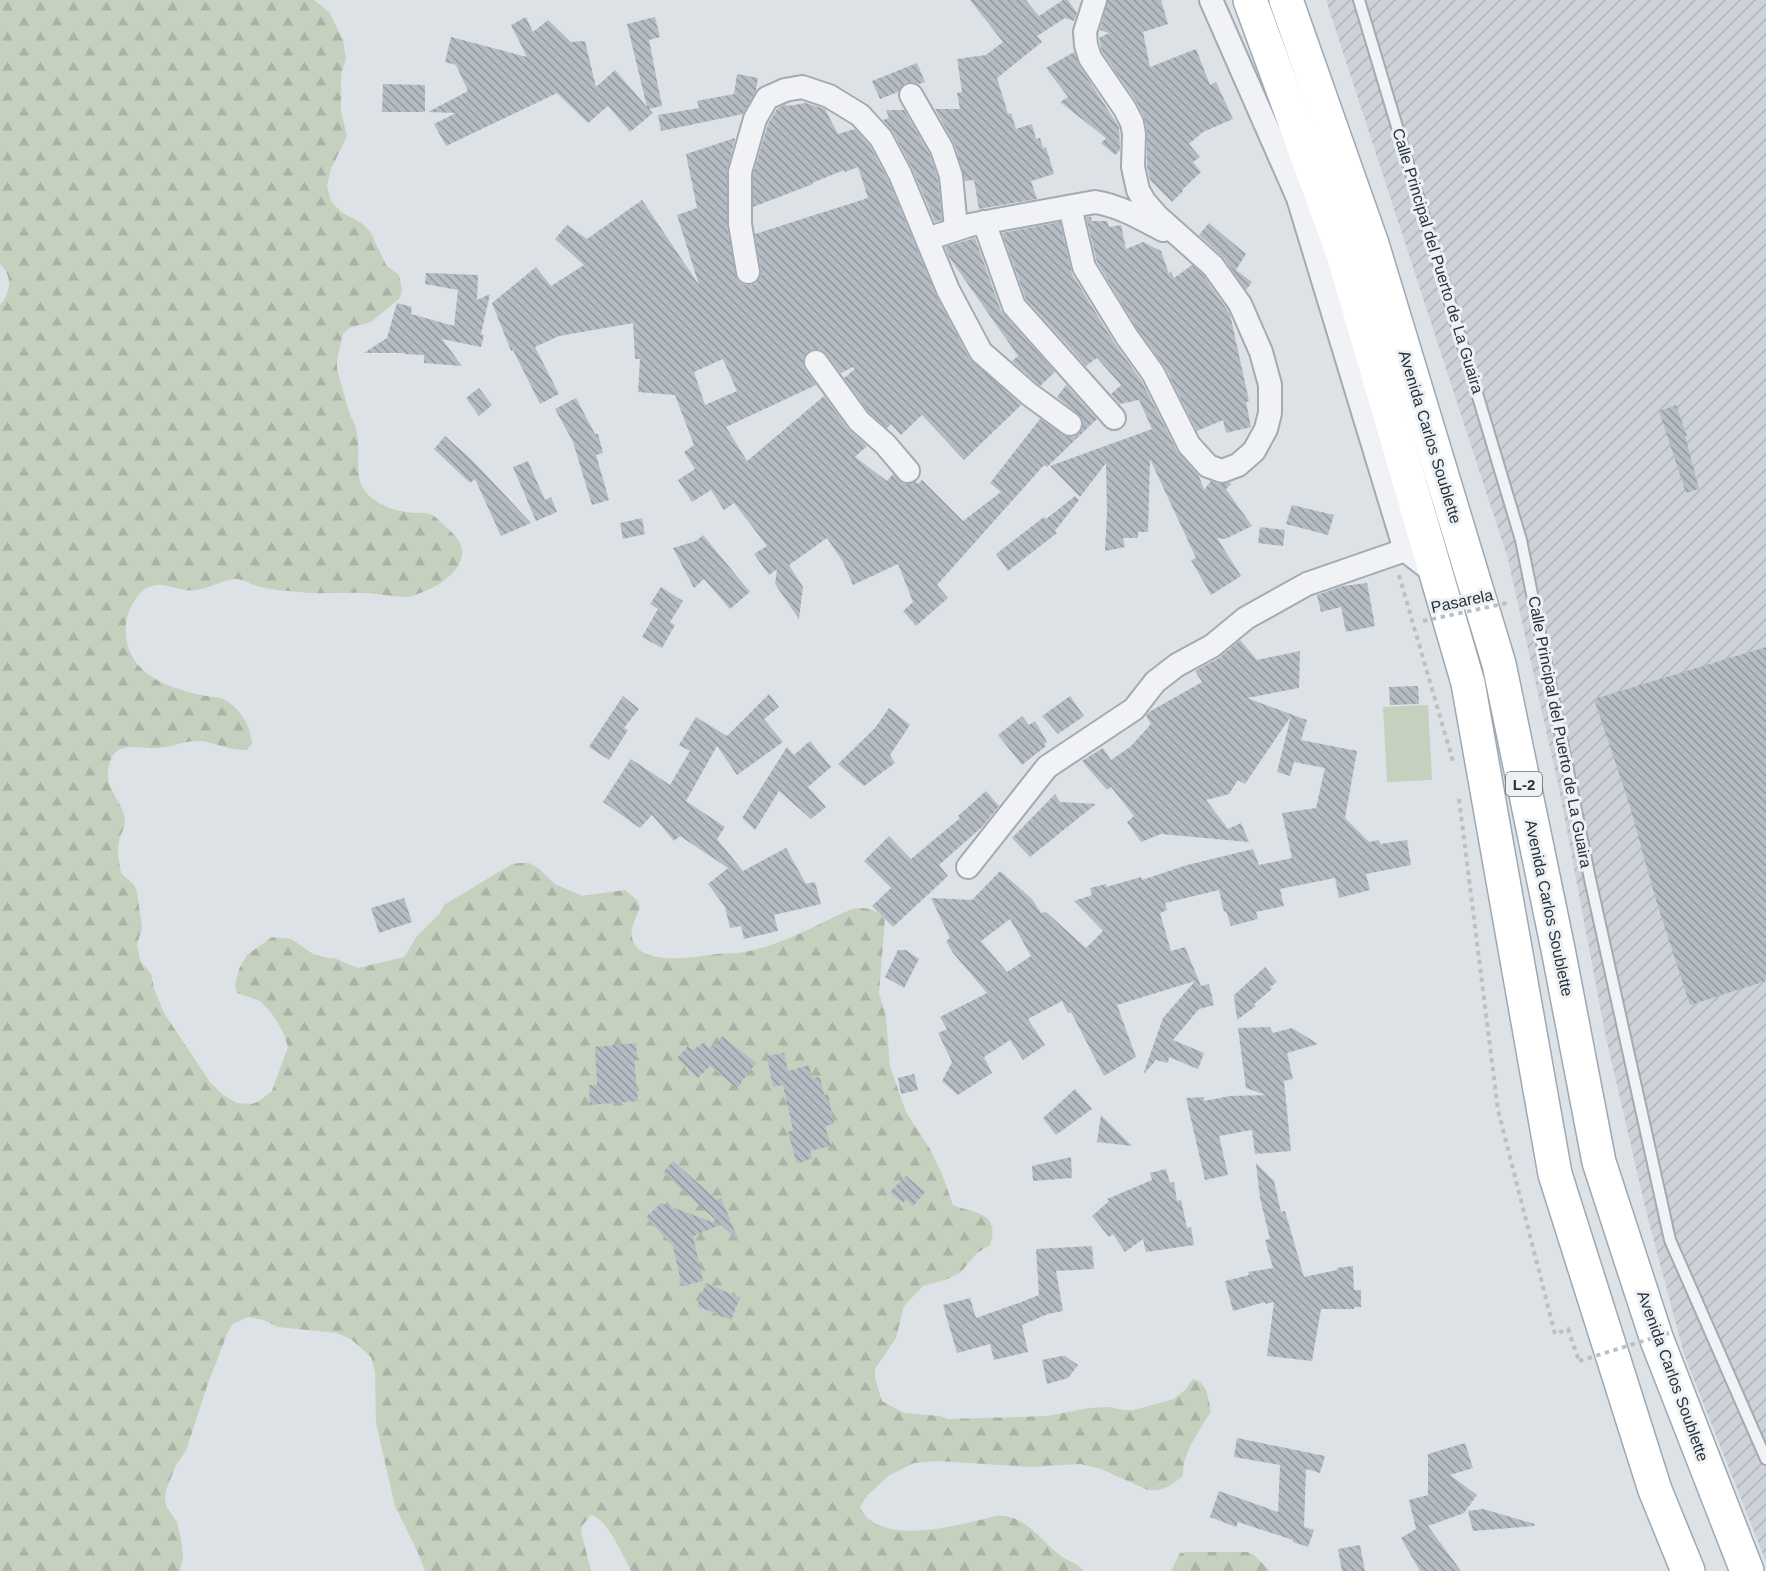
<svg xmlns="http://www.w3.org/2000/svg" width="1766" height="1571" font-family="Arial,sans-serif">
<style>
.industrial{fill:url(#industrial-furrows)}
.forest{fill:url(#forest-firs)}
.garden{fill:#c6d0bf}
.building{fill:url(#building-back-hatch);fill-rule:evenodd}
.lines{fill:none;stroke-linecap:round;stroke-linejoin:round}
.lane-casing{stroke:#a3aab1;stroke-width:14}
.street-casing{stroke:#a3aab1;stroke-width:26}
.primary-casing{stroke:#9da8b2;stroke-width:36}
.path{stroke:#bcc0c5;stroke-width:4;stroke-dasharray:4.5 4.5;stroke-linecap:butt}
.lane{stroke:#f0f2f5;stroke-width:10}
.street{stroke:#f0f2f5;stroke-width:22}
.primary{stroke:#fff;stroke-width:33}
.path-bridge{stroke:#bcc0c5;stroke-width:4;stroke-dasharray:4.5 4.5;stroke-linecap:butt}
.labels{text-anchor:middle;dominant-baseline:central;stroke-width:6;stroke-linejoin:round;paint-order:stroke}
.shield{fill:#edf1f4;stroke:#626b74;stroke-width:1.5}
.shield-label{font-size:15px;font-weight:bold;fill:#27323d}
.street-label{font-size:16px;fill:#27323d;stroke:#edf1f4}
</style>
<defs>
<pattern id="industrial-furrows" width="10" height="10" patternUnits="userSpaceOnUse" patternTransform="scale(1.5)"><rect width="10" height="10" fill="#ccd2d8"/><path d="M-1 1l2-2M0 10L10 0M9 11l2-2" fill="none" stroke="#afb5ba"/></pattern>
<pattern id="forest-firs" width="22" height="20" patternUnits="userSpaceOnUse" patternTransform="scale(1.5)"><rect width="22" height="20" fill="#c6d0bf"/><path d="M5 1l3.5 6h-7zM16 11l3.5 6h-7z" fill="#aab3a5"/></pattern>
<pattern id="building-back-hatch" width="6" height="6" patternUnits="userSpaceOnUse" patternTransform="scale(1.5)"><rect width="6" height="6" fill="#b5bcc3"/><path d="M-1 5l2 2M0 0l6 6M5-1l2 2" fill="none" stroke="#9399a0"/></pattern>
</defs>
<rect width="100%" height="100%" fill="#dde2e7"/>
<path class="industrial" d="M 1326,0 L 1766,0 L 1766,1562 L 1684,1354 L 1646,1211 L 1605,1033 L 1559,788 L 1508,559 Z"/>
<g class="forest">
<path d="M 0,0 L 314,0 L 329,12 L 343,40 L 346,59 L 341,75 L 341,111 L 347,136 L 331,169 L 327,185 L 331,201 L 341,212 L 363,224 L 371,233 L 386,265 L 399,275 L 402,290 L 400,298 L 371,322 L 349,328 L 343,334 L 337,360 L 337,369 L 350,415 C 367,442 350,471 365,491 C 377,506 395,511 414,513 C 421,513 426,512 432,515 C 437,518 442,523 446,527 C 459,539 468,548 458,566 C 447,583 426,592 408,597 C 396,597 387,595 376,594 C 350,591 324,595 299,592 C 284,591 267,589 254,585 C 248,583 243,579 236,579 C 224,579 210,588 197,590 C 175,594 154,571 135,600 C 126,613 124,627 127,643 C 135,677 171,688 201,695 C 208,697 216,696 223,699 C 240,707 250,725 252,743 L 247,750 C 232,751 221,745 207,742 C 193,739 180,744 166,747 C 142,753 113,733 108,771 C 105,790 126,805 125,823 C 124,829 120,835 119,841 C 117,851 119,862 121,873 L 134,885 L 137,892 L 142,927 L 137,945 L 139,953 L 140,960 L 151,974 L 155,991 L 164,1013 L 210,1082 L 223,1095 L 237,1103 L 252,1104 L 259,1101 L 272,1091 L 288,1047 L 283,1032 L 272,1014 L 260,1001 L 237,993 L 235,985 L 239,969 L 247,955 L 272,937 L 291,939 L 313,954 L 328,958 L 334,958 L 358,968 L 404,957 L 417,936 L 440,913 L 444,905 L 512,864 L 520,863 L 529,863 L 538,868 L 555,884 L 582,896 L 625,890 L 637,900 L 640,907 C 637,917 630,927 632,937 C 638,969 697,956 718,954 C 724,953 731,954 737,953 C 747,952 758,949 768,946 C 796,937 824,921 852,909 C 865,906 876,909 885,919 L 879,993 L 886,1017 L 890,1067 L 906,1112 L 930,1149 L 942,1174 L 953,1205 C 974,1214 1001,1211 990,1245 L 977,1253 L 960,1273 L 945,1280 L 923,1286 L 904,1306 L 896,1338 L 875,1369 L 875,1378 L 882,1401 L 904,1413 L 940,1416 L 948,1419 L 1048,1416 L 1088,1408 L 1108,1407 L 1124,1410 L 1134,1410 L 1174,1399 L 1185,1390 L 1193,1379 C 1208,1383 1208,1398 1211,1411 C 1200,1431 1182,1452 1183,1476 C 1172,1485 1162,1492 1148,1490 L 1101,1469 L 1080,1464 L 1031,1467 L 939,1461 L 914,1463 L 888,1476 L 866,1497 L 860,1507 C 879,1549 962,1524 996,1516 C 1024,1513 1041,1541 1061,1556 C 1069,1562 1078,1563 1084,1571 L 631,1571 C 624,1557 606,1517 591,1515 L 582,1526 L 581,1531 L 591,1571 L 425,1571 L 419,1555 L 395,1506 L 376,1423 L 375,1372 L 371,1357 L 352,1340 L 337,1333 L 278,1327 L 264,1320 L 248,1317 L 233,1324 L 228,1332 L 207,1386 L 186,1451 L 176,1465 L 166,1490 L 165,1499 L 167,1508 L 177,1522 L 181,1539 L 183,1558 L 180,1571 L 0,1571 L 0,305 C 11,292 13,276 0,264 Z"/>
<path d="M 1188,1552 L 1248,1552 L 1255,1556 L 1270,1571 L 1171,1571 L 1180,1553 Z"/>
</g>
<path class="garden" d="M 1428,705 L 1432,780 L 1387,782 L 1383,707 Z"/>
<g class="building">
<path d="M 970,0 L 1026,0 L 1039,16 L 1063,0 L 1068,0 L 1077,13 L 1074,21 L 1065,18 L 1037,36 L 1042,42 L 997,78 L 1008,114 L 1011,113 L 1016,129 L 1032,124 L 1036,139 L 1040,138 L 1043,148 L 1046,147 L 1054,174 L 1031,181 L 1037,199 L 979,209 L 974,180 L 965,181 L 955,145 L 935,109 L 960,109 L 957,93 L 962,92 L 957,59 L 986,55 L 1003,42 Z"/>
<path d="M 1108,0 L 1161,0 L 1168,24 L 1143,32 L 1150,67 L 1196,49 L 1210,85 L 1216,82 L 1233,119 L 1203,132 L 1189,144 L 1200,157 L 1193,162 L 1201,172 L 1182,190 L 1183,191 L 1172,202 L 1150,180 L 1147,166 L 1147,132 L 1144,117 L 1136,101 L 1102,52 L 1099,38 L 1109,33 L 1100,30 Z"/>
<path d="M 526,17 L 533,32 L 548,20 L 571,42 L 585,41 L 596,87 L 615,70 L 647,107 L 627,24 L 655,17 L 660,37 L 649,40 L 662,106 L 649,109 L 653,113 L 630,132 L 608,106 L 588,123 L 557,93 L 446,146 L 434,124 L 456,113 L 428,112 L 468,91 L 456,65 L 445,62 L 451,37 L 527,57 L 511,25 Z"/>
<path d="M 1074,52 L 1079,65 L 1119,127 L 1120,150 L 1115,155 L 1101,143 L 1106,138 L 1060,102 L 1068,97 L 1046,68 Z"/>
<path d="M 917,63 L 925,82 L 919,84 L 912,82 L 905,83 L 898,92 L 880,99 L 872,81 Z"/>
<path d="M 737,74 L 758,78 L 756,91 L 743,114 L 661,131 L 658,115 L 699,108 L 697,101 L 734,94 Z"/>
<path d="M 383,84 L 425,85 L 425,112 L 382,112 Z"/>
<path d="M 806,103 L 825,109 L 838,134 L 855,129 L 870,146 L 888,180 L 936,295 L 969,358 L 1021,405 L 964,460 L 922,415 L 901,435 L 891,424 L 887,428 L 869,412 L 844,378 L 855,369 L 853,367 L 841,373 L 826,354 L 821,350 L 814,349 L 809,351 L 804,356 L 803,363 L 805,370 L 816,385 L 726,427 L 747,461 L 824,396 L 848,429 L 867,446 L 855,457 L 887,481 L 893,474 L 904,484 L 916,482 L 918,484 L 922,480 L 963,521 L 1001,492 L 990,483 L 1040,419 L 1068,437 L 1075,437 L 1080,432 L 1083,426 L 1082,418 L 1057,397 L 1066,385 L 1097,419 L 1047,467 L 1044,465 L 937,585 L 948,598 L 916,626 L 903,611 L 913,602 L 898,564 L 853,585 L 843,562 L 827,538 L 789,565 L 803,587 L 799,619 L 775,584 L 777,569 L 769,575 L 754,554 L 767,546 L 734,503 L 724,510 L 711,490 L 692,502 L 678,480 L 695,469 L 684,452 L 694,445 L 675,395 L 638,392 L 640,359 L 635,359 L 633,323 L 559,336 L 535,347 L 559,394 L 540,404 L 513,350 L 511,351 L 492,303 L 536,267 L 551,286 L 584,265 L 555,239 L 567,225 L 587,239 L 642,200 L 699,285 L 677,215 L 697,208 L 686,154 L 735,138 L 727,172 L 727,226 L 737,280 L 744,285 L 751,285 L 756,283 L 760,277 L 761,270 L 755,234 L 868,198 L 858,167 L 845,172 L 844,170 L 812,183 L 813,184 L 753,207 L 753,174 L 768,124 L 777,109 L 786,104 L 787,106 ZM 723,359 L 737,391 L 705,405 L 694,372 Z"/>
<path d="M 886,110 L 904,110 L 930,155 L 938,179 L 942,220 L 935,222 L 912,168 L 893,132 L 883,120 L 889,118 Z"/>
<path d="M 1086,217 L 1091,217 L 1092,221 L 1107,221 L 1109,227 L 1121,225 L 1126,249 L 1143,242 L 1161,251 L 1169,274 L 1171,271 L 1174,278 L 1192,265 L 1203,275 L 1230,314 L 1249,401 L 1246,402 L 1251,427 L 1226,433 L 1223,420 L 1197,431 L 1165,367 L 1138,330 L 1097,262 Z"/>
<path d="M 1060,222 L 1072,274 L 1115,344 L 1141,380 L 1177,451 L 1199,476 L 1204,490 L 1211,481 L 1218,484 L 1230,483 L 1231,484 L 1226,489 L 1252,526 L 1225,539 L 1217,538 L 1241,576 L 1211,595 L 1191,560 L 1196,558 L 1150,459 L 1148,532 L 1138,532 L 1138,538 L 1123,538 L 1125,547 L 1105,551 L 1107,512 L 1106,463 L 1080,497 L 1050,466 L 1152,429 L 1139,400 L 1120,404 L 1111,394 L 1121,385 L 1097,358 L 1086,366 L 1026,299 L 1002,233 Z"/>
<path d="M 1209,223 L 1246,254 L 1236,270 L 1252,282 L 1246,290 L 1224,258 L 1199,235 Z"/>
<path d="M 975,238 L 1001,311 L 1055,372 L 1040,386 L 1012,361 L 1018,356 L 949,257 L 945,247 Z"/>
<path d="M 426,273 L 478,275 L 477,300 L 490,294 L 481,334 L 484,335 L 481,347 L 442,339 L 462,366 L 424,363 L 424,355 L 405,354 L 405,353 L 364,353 L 387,338 L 397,303 L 412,307 L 411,314 L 454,326 L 458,290 L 425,284 Z"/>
<path d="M 479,388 L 492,405 L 479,416 L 466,398 Z"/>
<path d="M 576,398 L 595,434 L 598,434 L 603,453 L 596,455 L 609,500 L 592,505 L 573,442 L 555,409 Z"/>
<path d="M 1676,405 L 1687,436 L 1685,436 L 1699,489 L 1686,493 L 1659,411 Z"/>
<path d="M 445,436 L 473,461 L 531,523 L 501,536 L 475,479 L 470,483 L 434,449 Z"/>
<path d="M 528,461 L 545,500 L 551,497 L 557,512 L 536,521 L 513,467 Z"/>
<path d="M 1075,496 L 1079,500 L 1055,531 L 1057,533 L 1008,571 L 996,554 L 1044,517 L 1046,519 Z"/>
<path d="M 1292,505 L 1334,515 L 1328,535 L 1286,524 Z"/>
<path d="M 642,518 L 645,534 L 623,539 L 620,523 Z"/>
<path d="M 1260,527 L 1285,530 L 1283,546 L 1258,543 Z"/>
<path d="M 703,535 L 750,592 L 730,609 L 704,579 L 694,588 L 673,548 L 696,541 Z"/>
<path d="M 1367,583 L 1375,626 L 1346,632 L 1341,607 L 1321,612 L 1317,595 L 1343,586 Z"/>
<path d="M 661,587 L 683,601 L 670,622 L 675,625 L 662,648 L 642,637 L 658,609 L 650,604 Z"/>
<path d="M 1240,640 L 1257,660 L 1300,651 L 1299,688 L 1247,698 L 1307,720 L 1301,740 L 1357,751 L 1345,818 L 1369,842 L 1379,840 L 1380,844 L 1407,840 L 1411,865 L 1366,874 L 1370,890 L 1339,898 L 1335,878 L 1280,889 L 1284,906 L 1256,912 L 1258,919 L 1231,926 L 1226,911 L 1224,912 L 1219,890 L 1165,903 L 1167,910 L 1160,913 L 1171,951 L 1185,947 L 1201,986 L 1209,984 L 1214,1005 L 1199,1009 L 1173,1040 L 1204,1053 L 1198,1069 L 1169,1057 L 1168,1063 L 1156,1060 L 1145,1073 L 1144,1072 L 1163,1018 L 1195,981 L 1117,1005 L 1136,1057 L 1104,1076 L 1071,1012 L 1068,1013 L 1062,1001 L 1028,1019 L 1045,1045 L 1023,1060 L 1010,1040 L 984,1057 L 992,1073 L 958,1095 L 942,1081 L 952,1062 L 938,1033 L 947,1029 L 940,1017 L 987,993 L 953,953 L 946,941 L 950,938 L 931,898 L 972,900 L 1000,871 L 1032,899 L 1041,913 L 1046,912 L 1086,948 L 1103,931 L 1074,901 L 1092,895 L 1090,888 L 1106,884 L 1106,887 L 1141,877 L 1142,880 L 1187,865 L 1253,849 L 1259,865 L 1292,858 L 1282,813 L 1316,808 L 1325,768 L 1294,762 L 1290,776 L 1277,772 L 1291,716 L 1245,784 L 1238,780 L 1229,794 L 1206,800 L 1228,829 L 1241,823 L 1249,842 L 1161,834 L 1141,842 L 1127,822 L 1134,816 L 1111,787 L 1107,790 L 1082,761 L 1103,748 L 1111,760 L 1130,747 L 1151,724 L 1146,716 L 1149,712 L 1202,682 L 1195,671 L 1219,658 ZM 1010,919 L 1031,956 L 1007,972 L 981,941 Z"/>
<path d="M 1766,647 L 1766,981 L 1690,1005 L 1656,900 L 1629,803 L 1594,699 Z"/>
<path d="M 1418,686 L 1419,704 L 1390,705 L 1389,687 Z"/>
<path d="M 769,694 L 779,707 L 764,719 L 783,742 L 737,775 L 717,746 L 686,801 L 725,827 L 717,839 L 743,871 L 786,848 L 806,884 L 815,882 L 821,904 L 774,915 L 778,931 L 744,939 L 741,926 L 730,928 L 725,907 L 708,884 L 728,868 L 680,836 L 674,841 L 652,815 L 640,828 L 603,802 L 631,759 L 670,785 L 690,751 L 679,745 L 696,717 L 727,736 Z"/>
<path d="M 623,696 L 639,709 L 624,728 L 628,730 L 609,760 L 589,747 Z"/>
<path d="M 1070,696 L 1084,716 L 1058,734 L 1042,716 Z"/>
<path d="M 889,708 L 910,725 L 890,755 L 895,763 L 864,786 L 838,764 L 875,728 Z"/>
<path d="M 1022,716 L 1029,725 L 1035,721 L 1047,742 L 1044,744 L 1046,746 L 1022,765 L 998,735 Z"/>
<path d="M 810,741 L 831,767 L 808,787 L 826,807 L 811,819 L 779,791 L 755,830 L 742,818 L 787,747 L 794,755 Z"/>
<path d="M 986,791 L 999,806 L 982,827 L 939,865 L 948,876 L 893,927 L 872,906 L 891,888 L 864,861 L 889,836 L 911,859 L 960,818 L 958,816 Z"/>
<path d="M 1055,794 L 1060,802 L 1096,804 L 1030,857 L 1012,838 Z"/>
<path d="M 404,898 L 412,922 L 379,933 L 371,908 Z"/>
<path d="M 898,950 L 906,950 L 919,959 L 904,988 L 885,977 Z"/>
<path d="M 1265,967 L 1277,982 L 1270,987 L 1272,989 L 1254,1004 L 1256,1006 L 1237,1020 L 1234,995 Z"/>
<path d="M 1270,1027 L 1273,1033 L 1292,1028 L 1318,1044 L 1287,1053 L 1293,1079 L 1284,1081 L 1291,1151 L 1255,1154 L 1252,1130 L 1219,1136 L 1228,1175 L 1205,1180 L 1186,1098 L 1204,1097 L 1204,1101 L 1230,1096 L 1266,1095 L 1246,1088 L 1238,1028 Z"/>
<path d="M 722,1036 L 756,1063 L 737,1088 L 710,1066 L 698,1078 L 677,1058 L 688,1046 L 693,1050 L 704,1042 L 709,1049 L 712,1045 L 714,1047 Z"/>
<path d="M 636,1043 L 637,1059 L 634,1059 L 638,1101 L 590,1105 L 589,1085 L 597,1085 L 595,1047 Z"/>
<path d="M 784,1053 L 788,1071 L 809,1065 L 812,1078 L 820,1077 L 824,1095 L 828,1094 L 834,1124 L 825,1126 L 831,1146 L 810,1151 L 812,1158 L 797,1164 L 788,1132 L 793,1130 L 783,1085 L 773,1087 L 767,1056 Z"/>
<path d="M 914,1074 L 918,1090 L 901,1094 L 898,1078 Z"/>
<path d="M 1075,1089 L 1092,1109 L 1056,1135 L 1043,1118 Z"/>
<path d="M 1101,1115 L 1132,1146 L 1097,1142 Z"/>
<path d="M 1071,1157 L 1072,1178 L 1033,1181 L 1032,1166 Z"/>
<path d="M 673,1161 L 717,1200 L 721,1198 L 739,1241 L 663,1172 Z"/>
<path d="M 1256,1163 L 1274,1181 L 1281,1212 L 1285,1211 L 1304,1277 L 1337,1270 L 1337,1268 L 1353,1266 L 1354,1290 L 1361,1290 L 1361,1307 L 1354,1307 L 1354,1309 L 1321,1309 L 1312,1361 L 1267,1356 L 1274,1302 L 1265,1304 L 1265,1302 L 1233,1311 L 1225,1281 L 1249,1275 L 1248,1272 L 1273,1268 L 1265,1240 L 1270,1239 L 1260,1198 Z"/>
<path d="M 1166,1169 L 1170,1183 L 1174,1182 L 1177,1201 L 1181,1200 L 1187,1228 L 1191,1227 L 1194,1245 L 1146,1252 L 1143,1239 L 1125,1252 L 1113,1234 L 1109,1237 L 1092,1216 L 1109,1201 L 1107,1199 L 1152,1180 L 1150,1173 Z"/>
<path d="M 906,1176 L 925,1192 L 913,1206 L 906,1199 L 903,1203 L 890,1192 Z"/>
<path d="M 661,1203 L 720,1225 L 693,1236 L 703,1281 L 682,1286 L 673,1246 L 646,1217 Z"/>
<path d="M 1092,1246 L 1094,1269 L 1056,1271 L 1063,1311 L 1048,1314 L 1022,1325 L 1028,1352 L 994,1360 L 990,1344 L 957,1353 L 943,1305 L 970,1298 L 976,1318 L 1019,1303 L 1039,1295 L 1036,1249 Z"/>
<path d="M 706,1283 L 740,1298 L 731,1320 L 697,1306 Z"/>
<path d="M 1062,1356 L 1065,1356 L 1078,1365 L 1068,1378 L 1047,1384 L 1042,1360 Z"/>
<path d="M 1237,1438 L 1325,1456 L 1320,1473 L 1306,1469 L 1304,1527 L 1314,1530 L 1308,1547 L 1293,1542 L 1293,1540 L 1238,1522 L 1236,1527 L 1210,1517 L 1219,1491 L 1278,1512 L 1280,1465 L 1234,1457 Z"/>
<path d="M 1465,1443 L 1473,1468 L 1450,1475 L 1477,1495 L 1464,1513 L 1428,1526 L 1461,1571 L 1420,1571 L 1401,1538 L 1416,1529 L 1409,1500 L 1428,1495 L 1428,1454 Z"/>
<path d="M 1483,1509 L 1535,1524 L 1534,1526 L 1473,1531 L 1468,1511 Z"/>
<path d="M 1360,1545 L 1365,1571 L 1342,1571 L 1338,1549 Z"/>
</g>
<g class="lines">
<g class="lane-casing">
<path id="lane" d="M 1359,0 L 1521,540 L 1590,879 L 1670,1240 L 1766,1459"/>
</g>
<g class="street-casing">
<g id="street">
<path d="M 1211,0 L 1298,198 L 1405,550 L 1437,575"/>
<path d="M 911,95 L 942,149 L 951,176 L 956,228"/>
<path d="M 1070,207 L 1084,267 L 1127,337 L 1153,373 L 1189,445 L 1208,466 L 1222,471 L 1238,465 L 1254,451 L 1266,429 L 1270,413 L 1270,385 L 1261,352 L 1240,304 L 1213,266 L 1157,216 L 1144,201 L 1138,190 L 1133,167 L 1134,134 L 1132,123 L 1125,109 L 1090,58 L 1086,45 L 1085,32 L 1095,0"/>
<path d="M 984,222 L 1014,306 L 1114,418"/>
<path d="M 927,239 L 970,225 L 1095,202 C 1120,206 1140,218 1163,230"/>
<path d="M 748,272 L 740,224 L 740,172 L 755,119 L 767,98 L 785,90 L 802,87 L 829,96 L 860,115 L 881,138 L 900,174 L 948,290 L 981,352 L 1029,394 L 1070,424"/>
<path d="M 816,362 L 859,421 L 885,444 L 908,471"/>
<path d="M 968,867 L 1047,767 L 1134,709 L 1155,682 L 1177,665 L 1212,646 L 1246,618 L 1307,584 L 1405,550"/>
</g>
</g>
<g class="primary-casing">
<g id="primary">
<path d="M 1250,0 L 1343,254 L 1468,683 L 1555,1174 L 1655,1490 L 1688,1571"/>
<path d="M 1286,0 L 1372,244 L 1499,664 L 1558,949 L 1599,1162 L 1657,1340 L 1747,1571"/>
</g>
</g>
<g class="path">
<path d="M 1399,575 L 1454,765"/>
<path d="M 1459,799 L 1498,1110 L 1555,1334 L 1568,1329 L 1579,1361"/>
</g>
<use href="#lane" class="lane"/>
<use href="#street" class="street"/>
<use href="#primary" class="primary"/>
<g class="path-bridge">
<path d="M 1423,621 L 1507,603"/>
<path d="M 1579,1361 L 1669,1333"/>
</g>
</g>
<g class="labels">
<rect class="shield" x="1506" y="772" width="36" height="24" rx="4.5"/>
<g class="shield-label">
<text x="1524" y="784">L-2</text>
</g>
<g class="street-label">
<text transform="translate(1438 261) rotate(73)">Calle Principal del Puerto de La Guaira</text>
<text transform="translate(1430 437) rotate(73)">Avenida Carlos Soublette</text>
<text transform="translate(1462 601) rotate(-12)">Pasarela</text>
<text transform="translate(1560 732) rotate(79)">Calle Principal del Puerto de La Guaira</text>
<text transform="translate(1549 908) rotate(78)">Avenida Carlos Soublette</text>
<text transform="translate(1673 1376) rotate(70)">Avenida Carlos Soublette</text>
</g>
</g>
</svg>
